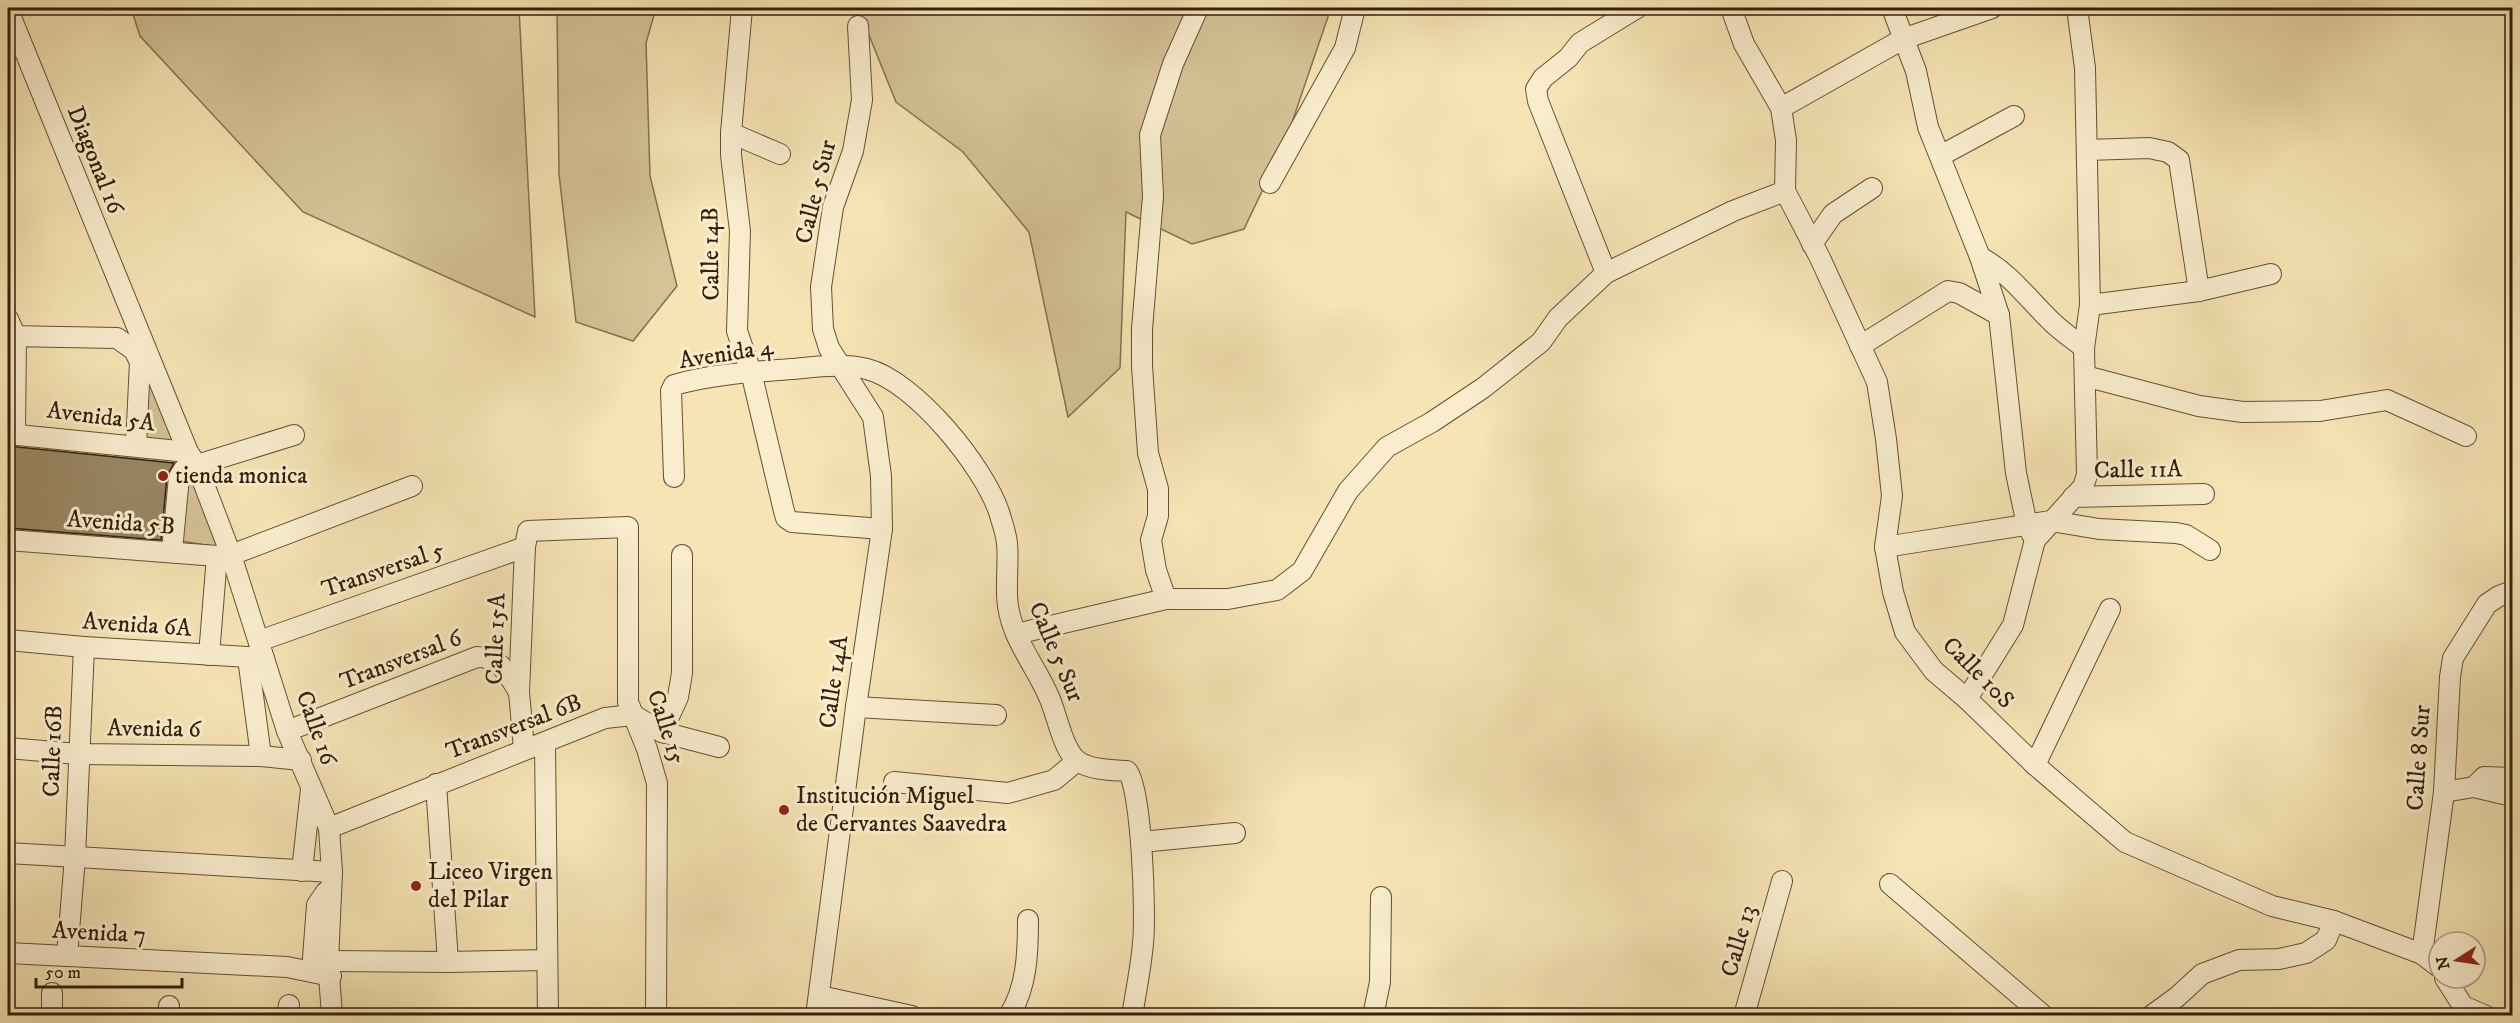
<svg xmlns="http://www.w3.org/2000/svg" width="2520" height="1023" font-family="'IM FELL DW Pica',serif">
<style>
.green{fill:#d5c397;stroke:#847250;stroke-width:1.5}
.building{fill:#988662;stroke:#33200a;stroke-width:1.5;filter:url(#shadow)}
.lines{fill:none;stroke-linecap:round;stroke-linejoin:round}
.street-casing{stroke:#645134;stroke-width:22}
.street{stroke:#f9edce;stroke-width:20}
.poi-dot{fill:#8f2418;stroke:#f9edce;stroke-width:2}
.labels{text-anchor:middle;dominant-baseline:central;stroke-width:6;stroke-linejoin:round;paint-order:stroke}
.street-label{font-size:24px;fill:#33200a;stroke:#f9edce}
.poi-label{font-size:24px;fill:#33200a;stroke:#f9edce;text-anchor:start}
</style>
<defs>
<filter id="shadow"><feDropShadow dx="5.5" dy="5.5" stdDeviation="0" flood-color="#0004"/></filter>
</defs>
<rect width="100%" height="100%" fill="#f6e4b4"/>
<filter id="stains"><feTurbulence type="fractalNoise" baseFrequency=".00333" numOctaves="4"/><feColorMatrix values="0 0 0 0 .2 0 0 0 0 .09 0 0 0 0 .02 0 0 0 .5 -.17"/></filter>
<radialGradient id="worn" r=".72"><stop offset=".6" stop-color="#630" stop-opacity="0"/><stop offset="1" stop-color="#630" stop-opacity=".3"/></radialGradient>
<g class="green">
<path d="M 131,8 L 519,8 L 535,317 L 303,212 L 140,36 Z"/>
<path d="M 557,8 L 656,8 L 646,43 L 650,176 L 677,286 L 633,341 L 576,322 L 559,174 Z"/>
<path d="M 858,8 L 1331,8 L 1285,143 L 1244,229 L 1192,244 L 1126,212 L 1120,368 L 1068,417 L 1029,232 L 963,152 L 896,102 Z"/>
<path d="M 148,363 L 184,449 L 139,443 Z"/>
<path d="M 195,471 L 224,548 L 181,541 L 186,472 Z"/>
</g>
<path class="building" d="M 8,446 L 174,463 L 167,476 L 161,540 L 8,528 Z"/>
<g class="lines">
<g class="street-casing">
<g id="street">
<path d="M 742,8 L 731,133 L 731,155 L 740,231 L 737,331 L 751,372 L 784,511 L 786,518 L 792,522 L 882,529"/>
<path d="M 1731,8 L 1744,44 L 1781,108 L 1786,140 L 1785,191 L 1820,258 L 1877,382 L 1886,439 L 1892,496 L 1885,547 L 1893,592 L 1905,632 L 1934,671 L 1967,699 L 2035,765 L 2125,842 L 2272,906 L 2334,921 L 2422,954 L 2439,967"/>
<path d="M 1892,8 L 1916,71 L 1928,127 L 1980,257 L 1999,315 L 2016,473 L 2027,525 L 2035,540"/>
<path d="M 8,10 L 188,452 L 197,466 L 231,555 L 287,731 L 329,828 L 332,872 L 328,961 L 332,1016"/>
<path d="M 1781,108 L 1903,39 L 1992,8"/>
<path d="M 731,133 L 780,154"/>
<path d="M 2087,150 L 2149,148 L 2168,152 L 2179,160 L 2199,291"/>
<path d="M 1940,156 L 2014,116"/>
<path d="M 1270,183 L 1345,48 L 1355,8"/>
<path d="M 1812,244 L 1833,214 L 1872,188"/>
<path d="M 1980,257 C 2010,273 2027,298 2052,322 C 2061,331 2073,339 2084,348"/>
<path d="M 1606,273 L 1538,101 L 1536,89 L 1543,78 L 1568,58 L 1580,43 L 1637,8"/>
<path d="M 2090,305 L 2199,291 L 2271,274"/>
<path d="M 8,319 L 16,337 L 15,433"/>
<path d="M 8,336 L 117,338 L 134,350 L 140,362 L 136,445"/>
<path d="M 1860,346 L 1948,291 L 1959,293 L 1999,315"/>
<path d="M 2085,376 L 2199,406 L 2243,412 L 2320,411 L 2387,400 L 2466,436"/>
<path d="M 8,434 L 188,452"/>
<path d="M 674,477 L 671,391 L 674,385 C 712,374 752,372 791,369 C 816,367 842,363 867,369 C 915,381 984,467 999,512 C 1002,522 1006,533 1007,543 C 1009,564 1005,585 1008,606 C 1013,641 1036,666 1049,697 C 1057,714 1063,752 1079,762 C 1092,770 1112,770 1127,771 C 1142,786 1146,917 1143,943 C 1141,967 1136,991 1132,1016"/>
<path d="M 2073,497 L 2204,494"/>
<path d="M 8,540 L 217,556 L 231,555 L 412,486"/>
<path d="M 1885,547 L 2051,521 L 2099,529 L 2176,533 L 2186,535 L 2210,550"/>
<path d="M 172,551 L 179,477 L 184,469 L 294,435"/>
<path d="M 1166,599 L 1156,570 L 1151,540 L 1158,516 L 1158,489 L 1148,453 L 1142,366 L 1142,329 L 1153,196 L 1150,135 L 1173,64 L 1198,8"/>
<path d="M 1016,634 L 1166,599 L 1228,599 L 1277,590 L 1302,571 L 1348,491 L 1387,447 L 1432,422 L 1483,388 L 1541,342 L 1558,318 L 1606,273 L 1733,211 L 1785,191"/>
<path d="M 8,640 L 84,647 L 264,658"/>
<path d="M 259,641 L 525,547"/>
<path d="M 209,655 L 217,556"/>
<path d="M 248,658 L 261,756"/>
<path d="M 1967,699 L 2013,625 L 2035,540 L 2083,487 L 2087,475 L 2084,348 L 2090,305 L 2085,68 L 2077,8"/>
<path d="M 856,707 L 996,715"/>
<path d="M 287,731 L 477,657 C 501,657 507,674 519,692"/>
<path d="M 662,732 L 678,697 L 682,673 L 682,555"/>
<path d="M 545,743 L 548,1016"/>
<path d="M 8,748 L 78,754 L 261,756 L 301,760"/>
<path d="M 524,749 L 519,692 L 525,547 L 528,531 L 628,527 L 628,702 L 647,749 L 657,783 L 656,1016"/>
<path d="M 2035,765 L 2110,609"/>
<path d="M 894,782 L 1008,793 L 1054,780 L 1077,761"/>
<path d="M 436,784 L 448,962"/>
<path d="M 2474,787 L 2484,777 L 2512,778"/>
<path d="M 2444,792 L 2474,787 L 2512,796"/>
<path d="M 329,828 L 605,718 L 633,715 L 662,732 L 719,747"/>
<path d="M 1141,842 L 1235,833"/>
<path d="M 8,853 L 332,872"/>
<path d="M 302,871 L 311,789"/>
<path d="M 1890,884 L 2044,1016"/>
<path d="M 8,953 L 287,967 L 331,976"/>
<path d="M 2422,954 L 2444,792 L 2450,677 L 2453,658 L 2487,604 L 2499,596 L 2512,591"/>
<path d="M 67,956 L 75,857 L 84,647"/>
<path d="M 328,961 L 448,962 L 547,960"/>
<path d="M 312,971 L 317,905 L 326,892"/>
<path d="M 2445,978 L 2463,1006 L 2486,1016"/>
<path d="M 820,996 L 912,1016"/>
<path d="M 52,1016 L 52,993"/>
<path d="M 169,1016 L 169,1006"/>
<path d="M 287,1016 L 289,1005"/>
<path d="M 816,1016 L 856,707 L 882,529 L 881,476 L 873,417 L 829,348 L 823,329 L 821,287 L 833,207 L 853,151 L 862,100 L 858,26"/>
<path d="M 1009,1016 C 1027,987 1028,953 1028,920"/>
<path d="M 1373,1016 L 1380,982 L 1381,897"/>
<path d="M 1744,1016 L 1782,881"/>
<path d="M 2151,1016 L 2177,997 L 2202,974 L 2239,960 L 2279,959 L 2306,953 L 2326,940 L 2334,921"/>
</g>
</g>
<use href="#street" class="street"/>
</g>
<g class="poi-dot">
<circle cx="163" cy="476" r="6"/>
<circle cx="784" cy="810" r="6"/>
<circle cx="416" cy="886" r="6"/>
</g>
<g class="labels">
<g class="street-label">
<text transform="translate(95 160) rotate(68)">Diagonal 16</text>
<text transform="translate(816 192) rotate(-76)">Calle 5 Sur</text>
<text transform="translate(711 254) rotate(-91)">Calle 14B</text>
<text transform="translate(726 354) rotate(-9)">Avenida 4</text>
<text transform="translate(101 417) rotate(7)">Avenida 5A</text>
<text transform="translate(2138 470) rotate(-1)">Calle 11A</text>
<text transform="translate(121 523) rotate(4)">Avenida 5B</text>
<text transform="translate(383 570) rotate(-19)">Transversal 5</text>
<text transform="translate(137 625) rotate(4)">Avenida 6A</text>
<text transform="translate(496 639) rotate(-88)">Calle 15A</text>
<text transform="translate(1056 652) rotate(67)">Calle 5 Sur</text>
<text transform="translate(401 660) rotate(-21)">Transversal 6</text>
<text transform="translate(1978 673) rotate(45)">Calle 10S</text>
<text transform="translate(834 682) rotate(-82)">Calle 14A</text>
<text transform="translate(514 727) rotate(-21)">Transversal 6B</text>
<text transform="translate(666 727) rotate(72)">Calle 15</text>
<text transform="translate(316 728) rotate(70)">Calle 16</text>
<text transform="translate(154 729) rotate(1)">Avenida 6</text>
<text transform="translate(53 751) rotate(-88)">Calle 16B</text>
<text transform="translate(2419 758) rotate(-86)">Calle 8 Sur</text>
<text transform="translate(99 933) rotate(3)">Avenida 7</text>
<text transform="translate(1739 941) rotate(-74)">Calle 13</text>
</g>
<g class="poi-label">
<text x="175" y="476">tienda monica</text>
<text x="796" y="796">Institución Miguel<tspan x="796" dy="28">de Cervantes Saavedra</tspan></text>
<text x="428" y="872">Liceo Virgen<tspan x="428" dy="28">del Pilar</tspan></text>
</g>
</g>
<rect width="2520" height="1023" fill="none" stroke="#f6e4b4" stroke-width="30"/>
<rect x="9" y="9" width="2502" height="1005" fill="none" stroke="#33200a" stroke-width="3"/>
<rect x="15" y="15" width="2490" height="993" fill="none" stroke="#33200a" stroke-width="1.5"/>
<g transform="translate(2457 960) rotate(258)"><circle r="28" fill="#f9edce" stroke="#aa9b80" stroke-width="1.5"/>
<path d="M0-4.5L10 22L0 15L-10 22Z" fill="#8f2418"/>
<text y="-9" font-size="16" font-weight="bold" text-anchor="middle" fill="#33200a">N</text>
</g>
<path d="M36 978v9h146v-9" fill="none" stroke="#33200a" stroke-width="3"/>
<text x="45" y="978" font-size="18" fill="#33200a" stroke="#f9edce" stroke-width="4.5" paint-order="stroke">50 m</text>
<rect width="100%" height="100%" filter="url(#stains)"/>
<rect width="100%" height="100%" fill="url(#worn)"/>
</svg>
